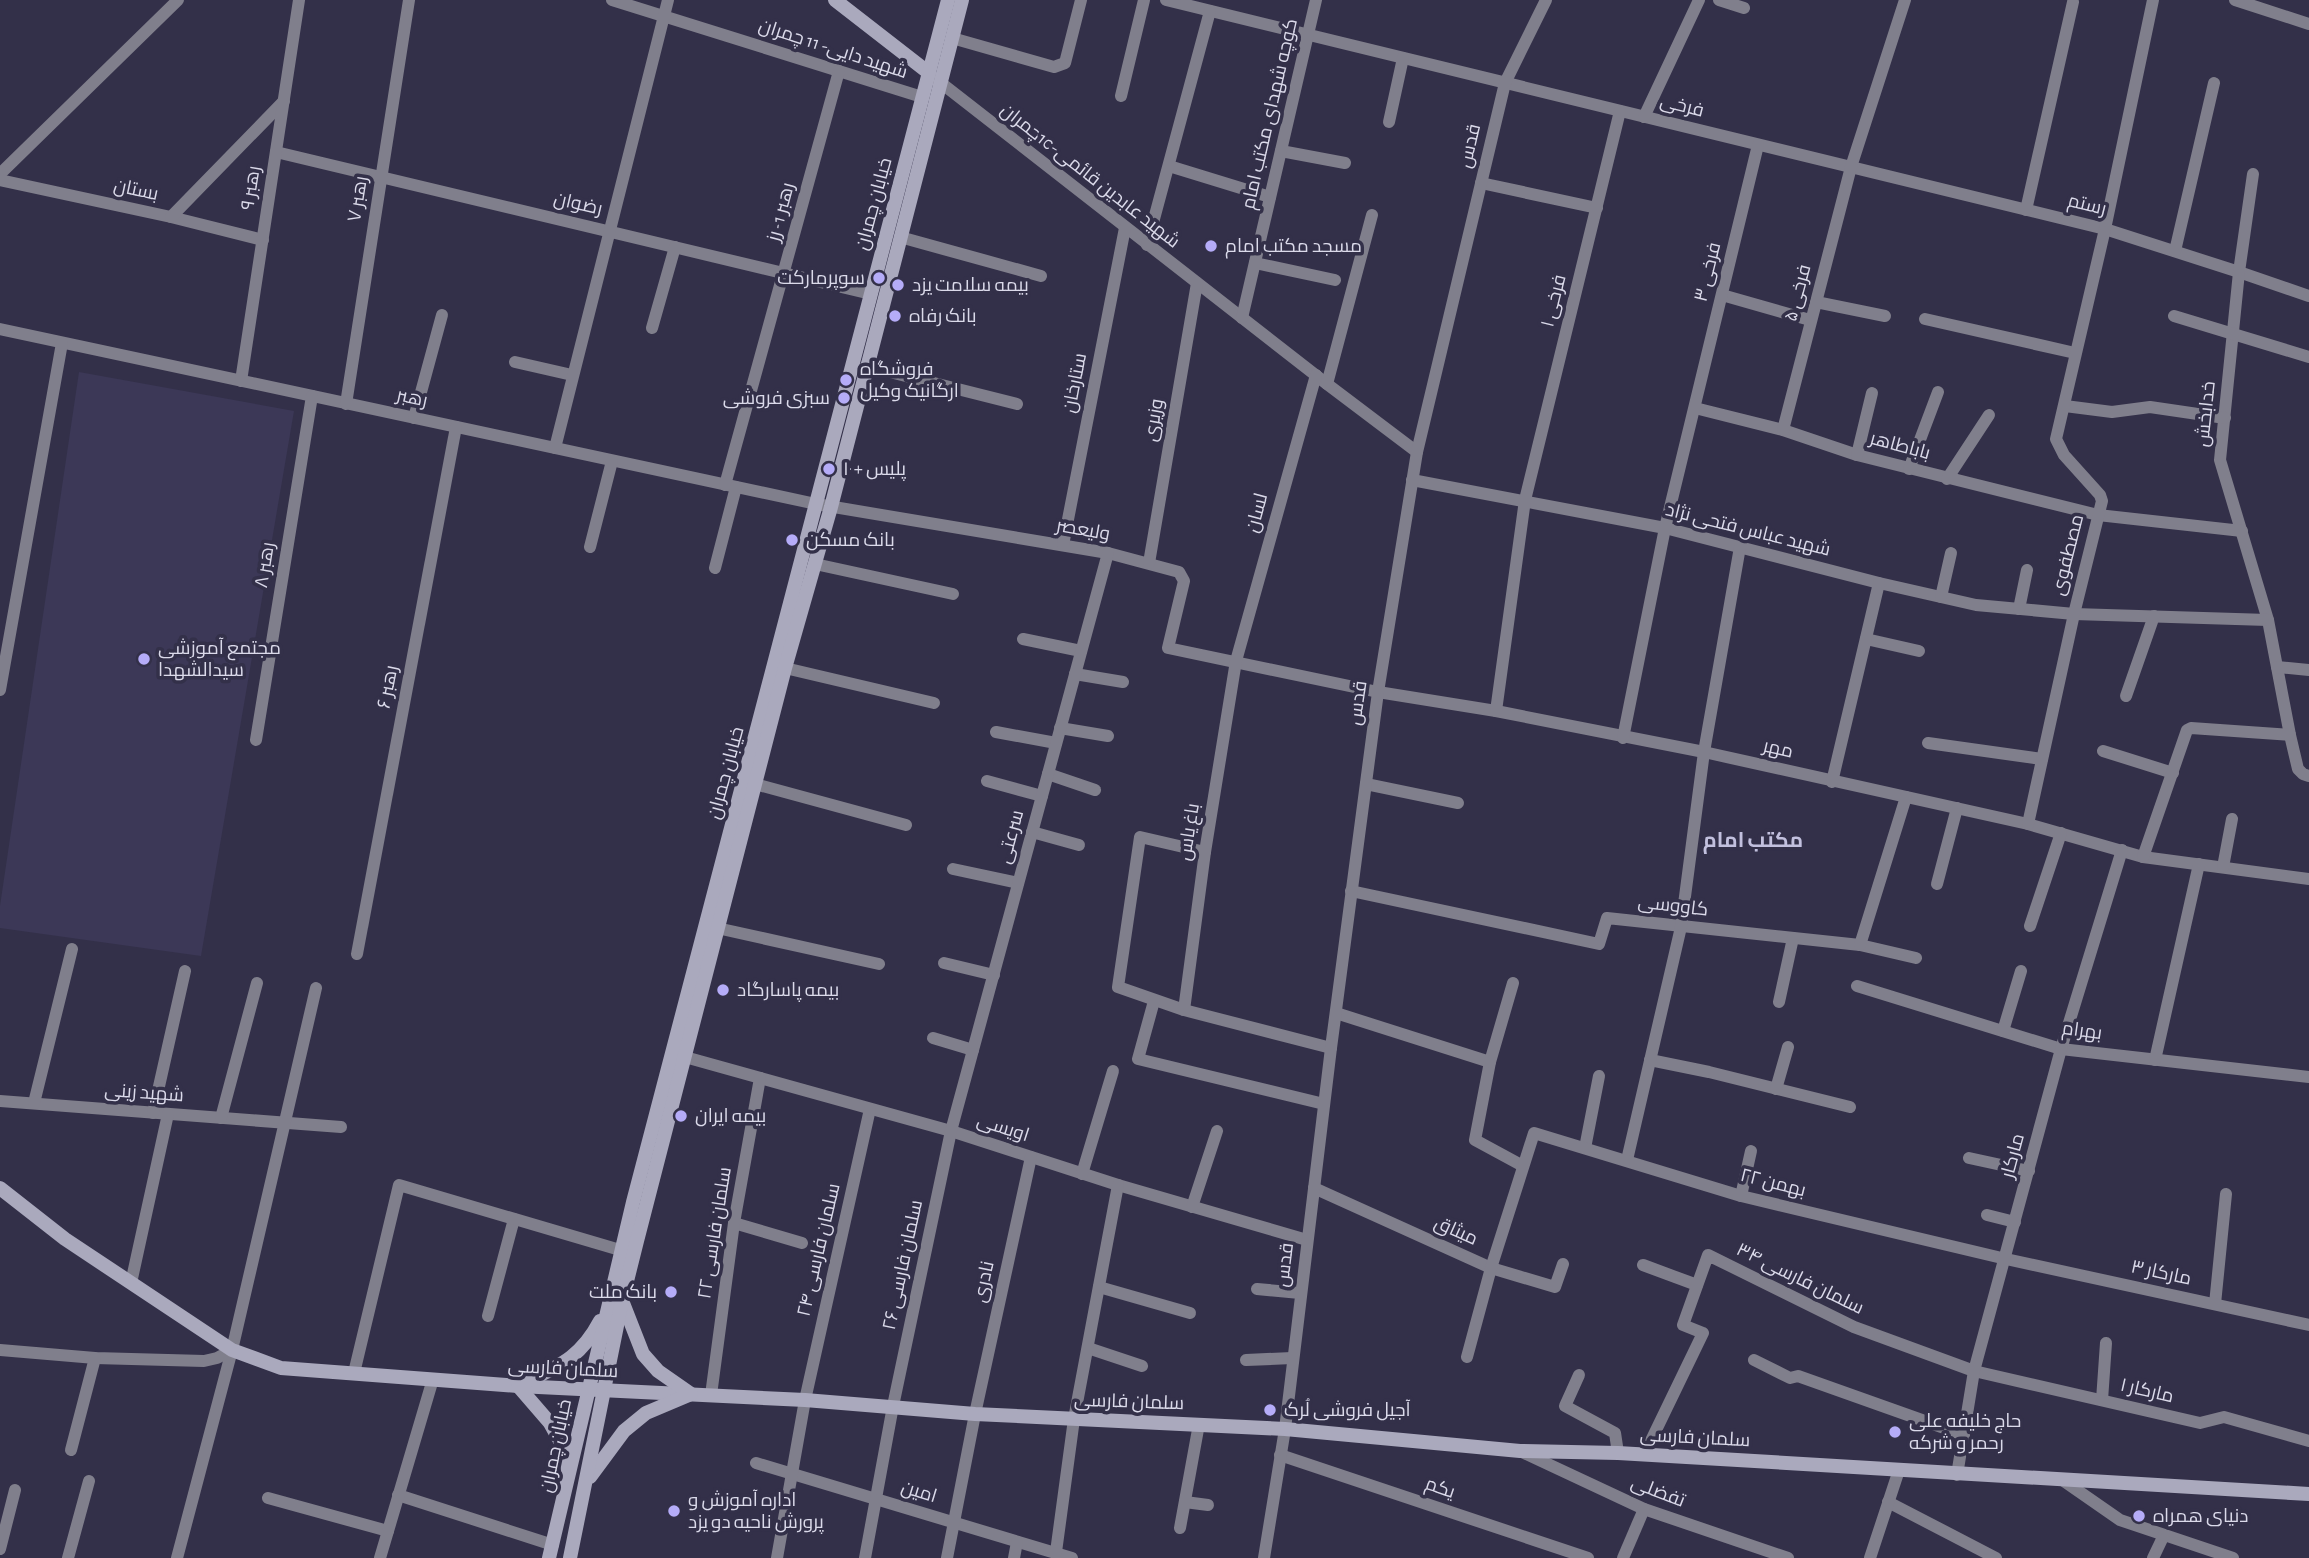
<svg xmlns="http://www.w3.org/2000/svg" width="2309" height="1558" font-family="'Alegreya Sans',Cairo,sans-serif">
<style>
.built{fill:#3c3857}
.lines{fill:none;stroke-linecap:round;stroke-linejoin:round}
.street{stroke:#807f8c;stroke-width:12}
.secondary{stroke:#aaa9bd;stroke-width:14}
.poi-dot{fill:#b5acf8;stroke:#333049;stroke-width:2.5}
.labels{text-anchor:middle;dominant-baseline:central;stroke-width:7;stroke-linejoin:round;paint-order:stroke}
.street-label{font-size:19px;fill:#dbdaea;stroke:#333049}
.poi-label{font-size:19px;fill:#dbdaea;stroke:#333049;text-anchor:start}
.neighbourhood-label{font-size:21px;font-weight:bold;fill:#c2c0de;stroke:#333049}
</style>
<rect width="100%" height="100%" fill="#333049"/>
<path class="built" d="M 79,372 L 294,411 L 201,956 L 0,928 L 0,906 Z"/>
<g class="lines">
<g class="street">
<path d="M 612,0 L 922,97"/>
<path d="M 1166,0 L 2105,229 L 2239,272 L 2309,296"/>
<path d="M 1719,0 L 1744,8"/>
<path d="M 2235,0 L 2309,24"/>
<path d="M 952,38 L 1054,67 L 1065,63 L 1081,0"/>
<path d="M 936,79 L 1327,384 L 1417,452"/>
<path d="M 1121,96 L 1144,0"/>
<path d="M 1644,117 L 1699,0"/>
<path d="M 1389,122 L 1403,58"/>
<path d="M 1281,151 L 1345,163"/>
<path d="M 276,152 L 871,294"/>
<path d="M 1169,166 L 1270,197"/>
<path d="M 0,174 L 178,0"/>
<path d="M 2253,174 L 2239,272 L 2220,460 L 2268,620 L 2290,735 L 2298,769 L 2303,774 L 2309,776"/>
<path d="M 0,180 L 171,217 L 263,240"/>
<path d="M 1481,183 L 1597,208"/>
<path d="M 2026,210 L 2073,2"/>
<path d="M 171,217 L 284,101"/>
<path d="M 900,237 L 1041,276"/>
<path d="M 1147,245 L 1210,11"/>
<path d="M 2175,251 L 2214,83"/>
<path d="M 1255,263 L 1335,280"/>
<path d="M 1722,295 L 1810,320"/>
<path d="M 1816,302 L 1885,316"/>
<path d="M 2174,316 L 2309,357"/>
<path d="M 1242,318 L 1316,0"/>
<path d="M 1925,319 L 2075,353"/>
<path d="M 652,328 L 675,247"/>
<path d="M 0,329 L 816,504 L 1108,553 L 1179,572 L 1184,581 L 1168,648 L 1378,692 L 1496,711 L 1704,752 L 2028,824 L 2143,857 L 2309,879"/>
<path d="M 515,362 L 572,375"/>
<path d="M 866,366 L 1017,404"/>
<path d="M 241,381 L 299,0"/>
<path d="M 1327,384 L 1372,215"/>
<path d="M 346,404 L 409,0"/>
<path d="M 2065,406 L 2112,412 L 2150,407 L 2225,418"/>
<path d="M 1695,408 L 1783,430 L 1857,455 L 2098,515 L 2242,531"/>
<path d="M 414,418 L 442,315"/>
<path d="M 1783,430 L 1851,167 L 1905,0"/>
<path d="M 555,448 L 668,0"/>
<path d="M 1857,455 L 1872,393"/>
<path d="M 1909,469 L 1938,392"/>
<path d="M 1947,479 L 1989,415"/>
<path d="M 1412,480 L 1665,528 L 1879,583 L 1976,605 L 2074,614 L 2268,620"/>
<path d="M 725,485 L 839,71"/>
<path d="M 1063,545 L 1125,228"/>
<path d="M 590,547 L 612,461"/>
<path d="M 1149,563 L 1197,283"/>
<path d="M 815,564 L 953,594"/>
<path d="M 715,568 L 736,487"/>
<path d="M 1941,597 L 1951,553"/>
<path d="M 2019,609 L 2027,570"/>
<path d="M 1023,639 L 1081,651"/>
<path d="M 1866,639 L 1919,651"/>
<path d="M 2277,667 L 2309,670"/>
<path d="M 785,668 L 934,703"/>
<path d="M 1075,674 L 1123,682"/>
<path d="M 0,690 L 62,343"/>
<path d="M 2126,696 L 2154,616"/>
<path d="M 1496,711 L 1525,500 L 1620,111"/>
<path d="M 1060,728 L 1108,736"/>
<path d="M 996,732 L 1056,743"/>
<path d="M 1623,738 L 1665,528 L 1758,145"/>
<path d="M 256,740 L 312,396"/>
<path d="M 1928,743 L 2042,759"/>
<path d="M 2103,751 L 2173,773"/>
<path d="M 1048,774 L 1095,790"/>
<path d="M 987,781 L 1042,796"/>
<path d="M 1832,782 L 1879,583"/>
<path d="M 755,784 L 906,825"/>
<path d="M 1366,784 L 1458,803"/>
<path d="M 2028,824 L 2074,614 L 2102,501 L 2100,495 L 2064,455 L 2056,439 L 2105,229 L 2153,0"/>
<path d="M 1032,832 L 1079,845"/>
<path d="M 1205,852 L 1140,837 L 1118,987 L 1184,1010 L 1331,1048"/>
<path d="M 2143,857 L 2187,730 L 2191,728 L 2290,735"/>
<path d="M 2223,867 L 2232,819"/>
<path d="M 953,869 L 1018,883"/>
<path d="M 1937,884 L 1957,808"/>
<path d="M 1351,891 L 1599,944 L 1607,918 L 1860,945 L 1916,958"/>
<path d="M 2030,926 L 2061,833"/>
<path d="M 717,928 L 879,964"/>
<path d="M 1860,945 L 1906,797"/>
<path d="M 357,954 L 456,427"/>
<path d="M 944,963 L 994,975"/>
<path d="M 1513,983 L 1490,1062 L 1475,1140 L 1523,1166"/>
<path d="M 1857,986 L 2061,1049 L 2309,1077"/>
<path d="M 1154,1001 L 1138,1059 L 1324,1104"/>
<path d="M 1779,1002 L 1793,938"/>
<path d="M 1184,1010 L 1205,852 L 1236,661 L 1316,375"/>
<path d="M 1336,1013 L 1490,1062"/>
<path d="M 2003,1031 L 2021,971"/>
<path d="M 933,1038 L 973,1050"/>
<path d="M 685,1057 L 951,1131 L 1118,1185 L 1307,1240"/>
<path d="M 1650,1060 L 1709,1072 L 1850,1107"/>
<path d="M 2155,1060 L 2199,864"/>
<path d="M 1776,1089 L 1788,1047"/>
<path d="M 0,1101 L 341,1127"/>
<path d="M 34,1103 L 72,949"/>
<path d="M 153,1113 L 185,971"/>
<path d="M 221,1118 L 257,983"/>
<path d="M 1585,1148 L 1599,1076"/>
<path d="M 1969,1158 L 2029,1171"/>
<path d="M 1627,1160 L 1681,927 L 1704,752 L 1740,547"/>
<path d="M 1082,1174 L 1113,1071"/>
<path d="M 1314,1188 L 1491,1268 L 1555,1287 L 1563,1264"/>
<path d="M 1741,1196 L 1751,1151"/>
<path d="M 1192,1207 L 1217,1131"/>
<path d="M 1987,1215 L 2015,1222"/>
<path d="M 734,1223 L 802,1243"/>
<path d="M 1643,1265 L 1697,1285"/>
<path d="M 131,1283 L 168,1114"/>
<path d="M 1099,1287 L 1190,1313"/>
<path d="M 1257,1289 L 1300,1293"/>
<path d="M 2215,1304 L 2226,1194"/>
<path d="M 488,1316 L 514,1219"/>
<path d="M 1088,1348 L 1142,1366"/>
<path d="M 0,1350 L 95,1358 L 204,1361 L 217,1358 L 232,1350"/>
<path d="M 1467,1357 L 1491,1268 L 1534,1133 L 1741,1196 L 2006,1259 L 2309,1325"/>
<path d="M 1246,1360 L 1292,1358"/>
<path d="M 1754,1360 L 1790,1378 L 1798,1376 L 1964,1435"/>
<path d="M 354,1373 L 399,1185 L 620,1250"/>
<path d="M 1579,1375 L 1565,1406 L 1615,1433 L 1618,1453"/>
<path d="M 711,1395 L 734,1223 L 760,1078"/>
<path d="M 2102,1400 L 2106,1343"/>
<path d="M 71,1450 L 95,1358"/>
<path d="M 1520,1451 L 1644,1509 L 1788,1558"/>
<path d="M 1280,1455 L 1588,1558"/>
<path d="M 1644,1455 L 1703,1333 L 1683,1325 L 1708,1255 L 1854,1327 L 1974,1371 L 2200,1423 L 2224,1417 L 2309,1441"/>
<path d="M 756,1463 L 1072,1558"/>
<path d="M 1957,1475 L 1974,1371 L 2061,1049 L 2122,850"/>
<path d="M 2061,1479 L 2120,1520 L 2233,1558"/>
<path d="M 398,1495 L 553,1545"/>
<path d="M 268,1498 L 388,1531"/>
<path d="M 1185,1502 L 1208,1505"/>
<path d="M 1888,1502 L 1996,1558"/>
<path d="M 1180,1528 L 1199,1424"/>
<path d="M 0,1549 L 15,1490"/>
<path d="M 1056,1552 L 1074,1419 L 1118,1185"/>
<path d="M 68,1558 L 89,1481"/>
<path d="M 177,1558 L 232,1350 L 316,988"/>
<path d="M 380,1558 L 433,1379"/>
<path d="M 777,1558 L 805,1400 L 870,1109"/>
<path d="M 865,1558 L 893,1406 L 951,1131 L 1108,553"/>
<path d="M 947,1558 L 975,1414 L 1031,1157"/>
<path d="M 1014,1558 L 1017,1542"/>
<path d="M 1264,1558 L 1285,1429 L 1331,1048 L 1378,692 L 1417,452 L 1505,83 L 1546,0"/>
<path d="M 1623,1558 L 1644,1509"/>
<path d="M 1870,1558 L 1899,1470"/>
<path d="M 2153,1558 L 2164,1535"/>
</g>
<g class="secondary">
<path d="M 835,0 L 929,73"/>
<path d="M 0,1188 L 65,1239 L 232,1350 L 281,1368 L 518,1386 L 805,1400 L 975,1414 L 1285,1429 L 1520,1451 L 1618,1453 L 2309,1494"/>
<path d="M 568,1470 L 564,1448 L 550,1423 L 518,1386 C 555,1367 579,1361 600,1321"/>
<path d="M 590,1477 L 624,1431 L 646,1413 L 691,1394 L 658,1371 L 643,1354 L 623,1303"/>
<path d="M 549,1558 L 633,1202 L 948,0"/>
<path d="M 570,1558 L 622,1301 L 637,1241 L 785,668 L 831,507 L 962,0"/>
</g>
</g>
<g class="poi-dot">
<circle cx="1211" cy="246" r="7"/>
<circle cx="879" cy="278" r="7"/>
<circle cx="898" cy="285" r="7"/>
<circle cx="895" cy="316" r="7"/>
<circle cx="846" cy="380" r="7"/>
<circle cx="844" cy="398" r="7"/>
<circle cx="829" cy="469" r="7"/>
<circle cx="792" cy="540" r="7"/>
<circle cx="144" cy="659" r="7"/>
<circle cx="723" cy="990" r="7"/>
<circle cx="681" cy="1116" r="7"/>
<circle cx="671" cy="1292" r="7"/>
<circle cx="1270" cy="1410" r="7"/>
<circle cx="1895" cy="1432" r="7"/>
<circle cx="674" cy="1511" r="7"/>
<circle cx="2139" cy="1516" r="7"/>
</g>
<g class="labels">
<g class="street-label">
<text transform="translate(833 49) rotate(18)">شهید دایی- 11 چمران</text>
<text transform="translate(1682 106) rotate(14)">فرخی</text>
<text transform="translate(1270 114) rotate(-77)">کوچه شهدای مکتب امام</text>
<text transform="translate(1470 146) rotate(-77)">قدس</text>
<text transform="translate(1090 176) rotate(38)">شهید عابدین قائمی-10چمران</text>
<text transform="translate(251 188) rotate(-81)">رهبر ۹</text>
<text transform="translate(136 190) rotate(12)">بستان</text>
<text transform="translate(358 199) rotate(-81)">رهبر ۷</text>
<text transform="translate(578 204) rotate(13)">رضوان</text>
<text transform="translate(874 204) rotate(-75)">خیابان چمران</text>
<text transform="translate(2087 205) rotate(14)">رستم</text>
<text transform="translate(781 212) rotate(-75)">رهبر 1- رز</text>
<text transform="translate(1708 272) rotate(-76)">فرخی ۳</text>
<text transform="translate(1798 293) rotate(-75)">فرخی ۵</text>
<text transform="translate(1554 301) rotate(-76)">فرخی ۱</text>
<text transform="translate(1075 383) rotate(-79)">ستارخان</text>
<text transform="translate(412 398) rotate(12)">رهبر</text>
<text transform="translate(2206 414) rotate(-84)">خدابخش</text>
<text transform="translate(1154 420) rotate(-80)">وزیری</text>
<text transform="translate(1900 446) rotate(15)">باباطاهر</text>
<text transform="translate(1257 513) rotate(-75)">لسان</text>
<text transform="translate(1083 530) rotate(10)">ولیعصر</text>
<text transform="translate(1748 530) rotate(14)">شهید عباس فتحی نژاد</text>
<text transform="translate(2068 555) rotate(-76)">مصطفوی</text>
<text transform="translate(265 565) rotate(-81)">رهبر ۸</text>
<text transform="translate(388 687) rotate(-79)">رهبر ۶</text>
<text transform="translate(1358 703) rotate(-82)">قدس</text>
<text transform="translate(1778 749) rotate(13)">مهر</text>
<text transform="translate(726 773) rotate(-75)">خیابان چمران</text>
<text transform="translate(1189 832) rotate(-81)">باغ یاس</text>
<text transform="translate(1011 837) rotate(-75)">سرعتی</text>
<text transform="translate(1673 906) rotate(7)">کاووسی</text>
<text transform="translate(2082 1031) rotate(8)">بهرام</text>
<text transform="translate(144 1093) rotate(4)">شهید زینی</text>
<text transform="translate(1003 1128) rotate(18)">اویسی</text>
<text transform="translate(2013 1156) rotate(-75)">مارکار</text>
<text transform="translate(1773 1183) rotate(14)">۲۲ بهمن</text>
<text transform="translate(1456 1231) rotate(24)">میثاق</text>
<text transform="translate(715 1233) rotate(-81)">سلمان فارسی ۲۲</text>
<text transform="translate(819 1250) rotate(-77)">سلمان فارسی ۲۴</text>
<text transform="translate(903 1265) rotate(-78)">سلمان فارسی ۲۶</text>
<text transform="translate(1285 1265) rotate(-83)">قدس</text>
<text transform="translate(2161 1273) rotate(12)">مارکار ۳</text>
<text transform="translate(1800 1279) rotate(26)">سلمان فارسی ۳۴</text>
<text transform="translate(984 1282) rotate(-78)">نادری</text>
<text transform="translate(563 1369) rotate(3)">سلمان فارسی</text>
<text transform="translate(2147 1391) rotate(13)">مارکار ۱</text>
<text transform="translate(1129 1402) rotate(2)">سلمان فارسی</text>
<text transform="translate(1695 1438) rotate(3)">سلمان فارسی</text>
<text transform="translate(556 1446) rotate(-78)">خیابان چمران</text>
<text transform="translate(1440 1488) rotate(19)">یکم</text>
<text transform="translate(919 1492) rotate(17)">امین</text>
<text transform="translate(1658 1492) rotate(21)">تفضلی</text>
</g>
<g class="poi-label">
<text x="1225" y="246">مسجد مکتب امام</text>
<text x="865" y="278" text-anchor="end">سوپرمارکت</text>
<text x="912" y="285">بيمه سلامت يزد</text>
<text x="909" y="316">بانک رفاه</text>
<text x="860" y="369">فروشگاه<tspan x="860" dy="22">ارگانیک وکیل</tspan></text>
<text x="830" y="398" text-anchor="end">سبزی فروشی</text>
<text x="843" y="469">پلیس +۱۰</text>
<text x="806" y="540">بانک مسکن</text>
<text x="158" y="648">مجتمع آموزشی<tspan x="158" dy="22">سیدالشهدا</tspan></text>
<text x="737" y="990">بیمه پاسارگاد</text>
<text x="695" y="1116">بیمه ایران</text>
<text x="657" y="1292" text-anchor="end">بانک ملت</text>
<text x="1284" y="1410">آجیل فروشی لُرک</text>
<text x="1909" y="1421">حاج خلیفه علی<tspan x="1909" dy="22">رحمر و شرکه</tspan></text>
<text x="688" y="1500">اداره آموزش و<tspan x="688" dy="22">پرورش ناحیه دو یزد</tspan></text>
<text x="2153" y="1516">دنیای همراه</text>
</g>
<g class="neighbourhood-label">
<text x="1753" y="840">مکتب امام</text>
</g>
</g>
</svg>
